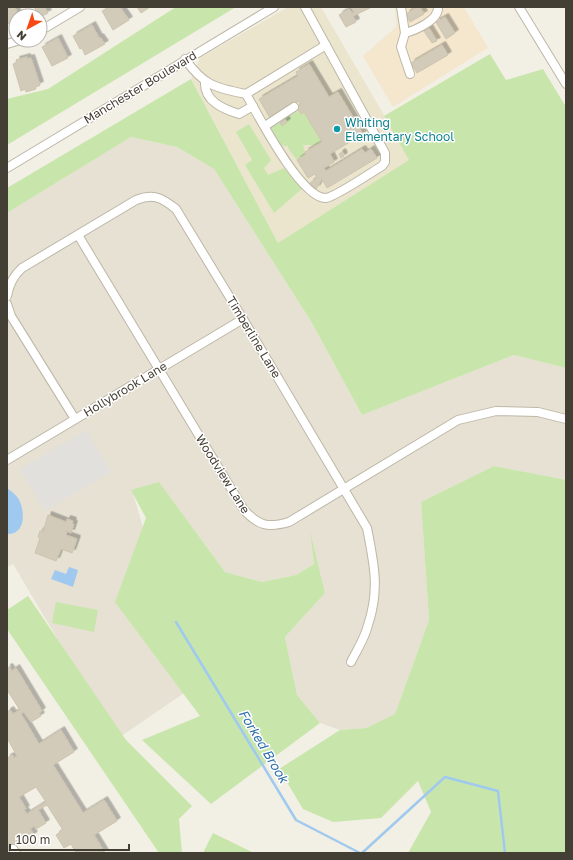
<svg xmlns="http://www.w3.org/2000/svg" width="573" height="860" font-family="'Golos Text',sans-serif">
<style>
.residential{fill:#e6e1d2}
.commercial{fill:#f4e7ce}
.education{fill:#ebe5ce}
.green{fill:#c8e6ac}
.parking{fill:#e2e0dc}
.water{fill:#a0c9ef}
.lines{fill:none;stroke-linecap:round;stroke-linejoin:round}
.stream{stroke:#a0c9ef;stroke-width:2.5}
.building{fill:#d3cbb9;stroke:#cec3ad;fill-rule:evenodd;filter:url(#shadow)}
.minor-casing{stroke:#bdb7a7;stroke-width:10}
.minor{stroke:#fff;stroke-width:8}
.culture-dot{fill:#0f9aa8;stroke:#fff;stroke-width:1.5}
.labels{text-anchor:middle;dominant-baseline:central;stroke-width:3;stroke-linejoin:round;paint-order:stroke}
.street-label{font-size:12px;fill:#443f34;stroke:#fff}
.culture-label{font-size:12px;fill:#0d838f;stroke:#fff;text-anchor:start}
.water-label{font-size:13px;font-style:italic;fill:#2f6fae;stroke:#fff}
</style>
<defs>
<filter id="shadow"><feDropShadow dx="3.5" dy="-3.5" stdDeviation="0" flood-color="#0004"/></filter>
</defs>
<rect width="100%" height="100%" fill="#f2efe4"/>
<path class="residential" d="M 131,137 L 177,147 L 214,169 L 312,323 L 362,415 L 514,355 L 566,368 L 566,481 L 562,479 L 494,466 L 421,502 L 429,620 L 395,714 L 366,728 L 340,730 L 320,723 L 297,695 L 285,637 L 325,593 L 311,534 L 314,564 L 296,575 L 262,582 L 225,572 L 159,483 L 132,490 L 190,689 L 117,739 L 13,564 L 7,567 L 7,213 Z"/>
<path class="commercial" d="M 395,7 L 464,7 L 488,48 L 393,107 L 363,56 L 396,27 Z"/>
<path class="education" d="M 288,7 L 321,7 L 455,237 L 278,243 L 191,79 L 200,58 Z"/>
<g class="green">
<path d="M 176,7 L 236,7 L 7,145 L 7,99 L 48,89 Z"/>
<path d="M 490,54 L 506,80 L 543,69 L 566,107 L 566,368 L 514,355 L 362,415 L 312,323 L 214,169 L 177,147 L 131,137 L 7,213 L 7,188 L 191,79 L 278,243 L 409,160 L 384,116 Z"/>
<path d="M 298,111 L 301,114 L 304,112 L 321,141 L 315,145 L 303,145 L 306,154 L 297,160 L 288,148 L 288,146 C 274,146 273,140 267,129 Z"/>
<path d="M 249,124 L 271,160 L 264,168 L 268,175 L 284,168 L 294,180 L 303,188 L 274,213 L 245,165 L 252,160 L 236,132 Z"/>
<path d="M 494,466 L 562,479 L 566,481 L 566,853 L 408,853 L 431,812 L 418,781 L 381,818 L 333,822 L 303,809 L 279,769 L 340,730 L 366,728 L 395,714 L 429,620 L 421,502 Z"/>
<path d="M 159,482 L 225,572 L 262,582 L 296,575 L 314,564 L 310,530 L 325,593 L 285,637 L 297,695 L 320,723 L 211,804 L 142,740 L 200,716 L 115,602 L 146,518 L 131,490 Z"/>
<path d="M 28,596 L 126,740 L 192,806 L 179,819 L 182,853 L 159,853 L 7,629 L 7,610 Z"/>
<path d="M 56,602 L 98,610 L 94,632 L 52,623 Z"/>
<path d="M 213,833 L 254,853 L 203,853 Z"/>
</g>
<path class="parking" d="M 86,430 L 111,472 L 45,511 L 20,469 Z"/>
<g class="water">
<path d="M 7,488 C 12,492 18,496 20,502 C 25,514 25,534 7,534 Z"/>
<path d="M 69,567 L 78,570 L 73,587 L 51,579 L 55,570 L 66,574 Z"/>
</g>
<g class="lines">
<g class="stream">
<path d="M 176,622 L 296,820 L 360,853"/>
<path d="M 362,853 L 445,777 L 498,791 L 505,853"/>
</g>
</g>
<g class="building">
<path d="M 7,7 L 15,7 L 18,16 L 16,16 L 16,21 L 7,24 Z"/>
<path d="M 34,7 L 44,7 L 48,13 L 40,17 Z"/>
<path d="M 109,7 L 120,7 L 129,20 L 113,30 L 102,11 Z"/>
<path d="M 137,7 L 150,7 L 141,13 Z"/>
<path d="M 354,7 L 372,7 L 353,16 L 356,22 L 346,27 L 339,15 L 349,9 L 352,13 L 354,12 L 352,8 Z"/>
<path d="M 417,7 L 420,7 L 424,14 L 410,22 L 406,14 Z"/>
<path d="M 445,17 L 455,33 L 446,39 L 436,22 Z"/>
<path d="M 92,25 L 99,38 L 100,37 L 105,44 L 85,55 L 82,48 L 80,49 L 73,36 Z"/>
<path d="M 429,28 L 437,41 L 432,43 L 424,31 Z"/>
<path d="M 58,38 L 68,58 L 52,66 L 42,47 Z"/>
<path d="M 442,45 L 448,55 L 417,73 L 411,63 Z"/>
<path d="M 27,57 L 27,59 L 31,58 L 40,85 L 35,87 L 36,89 L 26,92 L 25,89 L 21,91 L 13,64 L 17,62 L 16,60 Z"/>
<path d="M 309,64 L 329,97 L 338,92 L 363,134 L 330,154 L 334,162 L 324,168 L 326,171 L 362,149 L 365,153 L 371,149 L 377,158 L 327,188 L 322,179 L 316,189 L 310,183 L 317,178 L 315,174 L 308,178 L 297,160 L 306,154 L 305,152 L 322,142 L 304,112 L 301,114 L 296,107 L 301,104 L 299,101 L 270,118 L 259,99 L 298,76 L 296,72 Z"/>
<path d="M 285,119 L 287,122 L 282,126 L 280,123 Z"/>
<path d="M 342,152 L 344,156 L 341,158 L 339,154 Z"/>
<path d="M 48,515 L 66,522 L 67,519 L 73,521 L 72,524 L 74,524 L 71,533 L 67,531 L 66,535 L 77,539 L 72,553 L 61,549 L 56,561 L 35,553 L 40,538 L 38,537 L 40,531 L 43,532 Z"/>
<path d="M 9,667 L 12,671 L 16,668 L 42,711 L 39,713 L 41,716 L 31,722 L 24,712 L 21,714 L 39,744 L 61,730 L 74,752 L 53,765 L 83,813 L 104,800 L 117,821 L 94,835 L 105,853 L 76,853 L 71,844 L 64,848 L 56,835 L 63,830 L 47,805 L 38,810 L 46,823 L 36,829 L 34,826 L 30,829 L 34,835 L 7,851 L 7,758 L 13,755 L 14,758 L 17,756 L 7,738 L 7,712 L 10,710 L 13,714 L 20,710 L 7,690 L 7,668 ZM 36,787 L 46,802 L 27,814 L 24,810 L 26,809 L 19,797 Z"/>
</g>
<g class="lines">
<g class="minor-casing">
<g id="minor">
<path d="M 401,7 L 405,33"/>
<path d="M 519,7 L 566,84"/>
<path d="M 40,31 L 80,7"/>
<path d="M 7,44 L 20,40"/>
<path d="M 185,59 C 204,86 216,88 246,94 L 326,45"/>
<path d="M 410,74 L 401,47 L 405,33 C 416,30 439,20 438,7"/>
<path d="M 205,82 C 204,101 223,109 239,114 L 253,106"/>
<path d="M 246,94 C 258,115 301,199 326,198 C 335,197 372,172 382,166 L 385,162 L 385,153 L 305,7"/>
<path d="M 265,126 L 294,107"/>
<path d="M 7,168 L 274,7"/>
<path d="M 78,235 L 244,510 C 259,526 268,528 289,522 L 458,420 L 496,411 L 538,412 L 566,419"/>
<path d="M 7,296 C 9,284 13,276 22,268 L 136,200 C 154,193 162,198 176,209 L 243,319 L 367,528 C 374,564 380,589 368,625 C 365,638 357,650 351,662"/>
<path d="M 7,304 L 11,316 L 75,419"/>
<path d="M 7,460 L 243,319"/>
<path d="M 13,849 L 16,853"/>
</g>
</g>
<use href="#minor" class="minor"/>
</g>
<circle class="culture-dot" cx="337" cy="129" r="4"/>
<g class="labels">
<g class="street-label">
<text transform="translate(140 87) rotate(-31)">Manchester Boulevard</text>
<text transform="translate(254 337) rotate(59)">Timberline Lane</text>
<text transform="translate(125 389) rotate(-31)">Hollybrook Lane</text>
<text transform="translate(223 474) rotate(58)">Woodview Lane</text>
</g>
<g class="culture-label">
<text x="345" y="122">Whiting<tspan x="345" dy="14">Elementary School</tspan></text>
</g>
<g class="water-label">
<text transform="translate(264 746) rotate(59)">Forked Brook</text>
</g>
</g>
<rect width="573" height="860" fill="none" stroke="#443f34" stroke-width="16"/>
<g transform="translate(28 28) rotate(220)"><circle r="19" fill="#ffffff" stroke="#b4b2ae"/>
<path d="M0-3L7 15L0 10L-7 15Z" fill="#f84815"/>
<text y="-6" font-size="11" font-weight="bold" text-anchor="middle" fill="#443f34">N</text>
</g>
<path d="M10 844v6h119v-6" fill="none" stroke="#443f34" stroke-width="2"/>
<text x="16" y="844" font-size="12" fill="#443f34" stroke="#ffffff" stroke-width="3" paint-order="stroke">100 m</text>
</svg>
